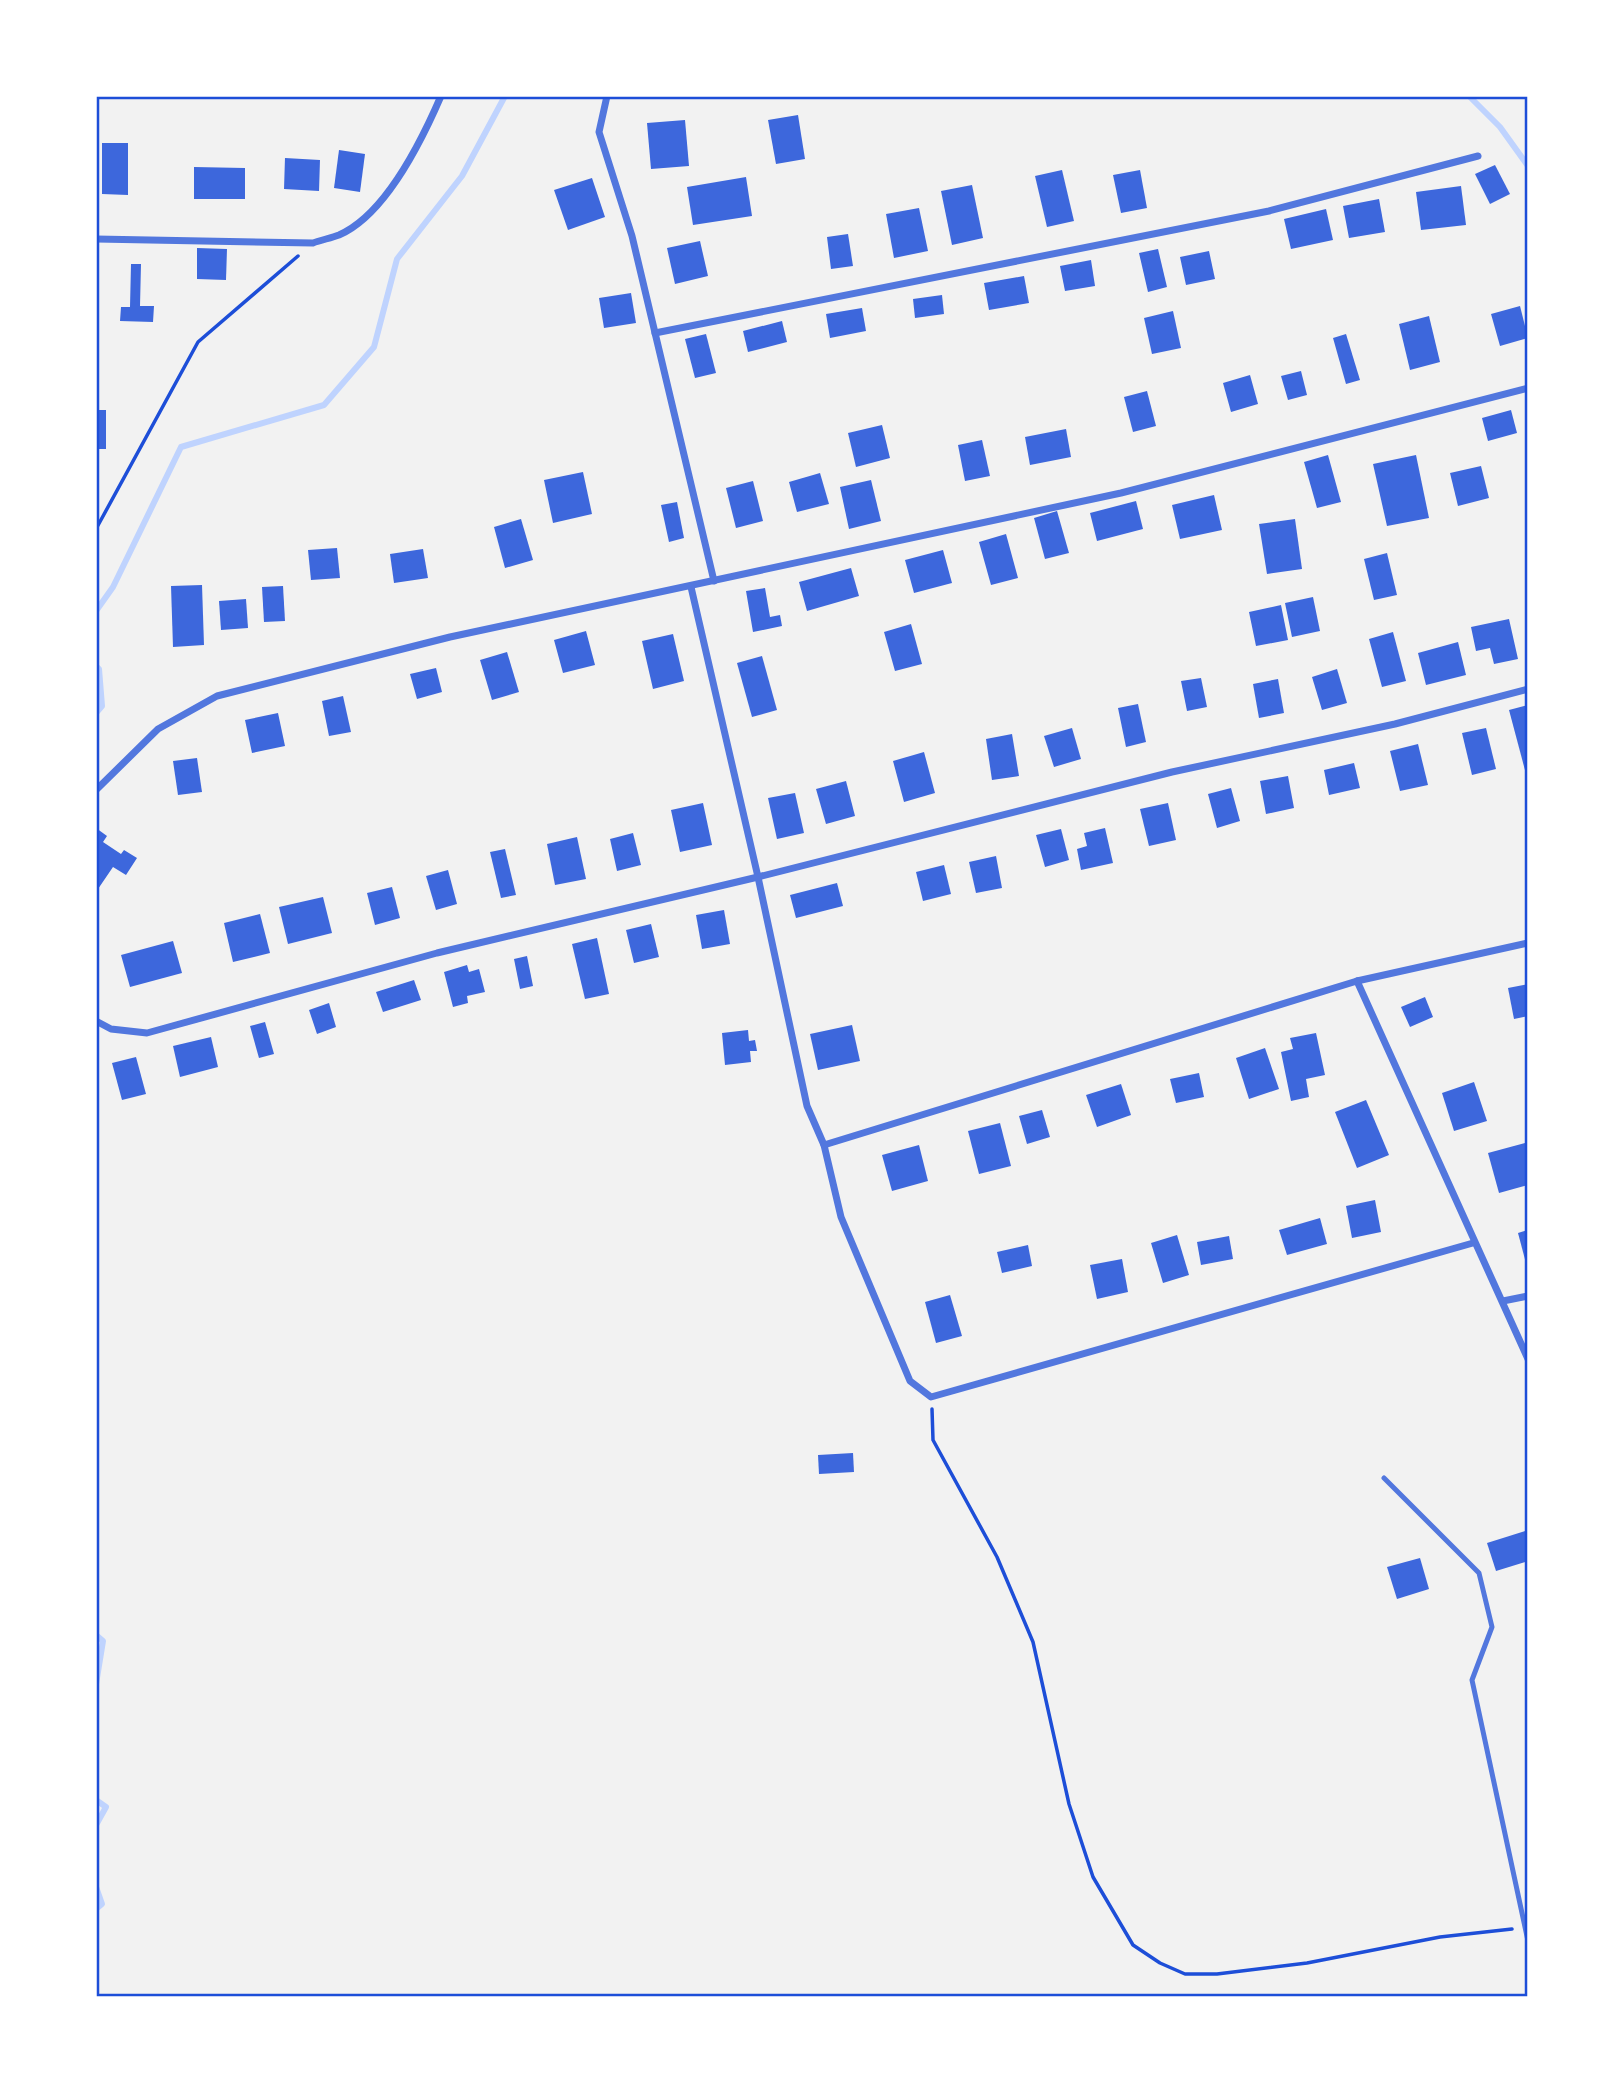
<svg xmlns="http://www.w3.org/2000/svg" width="1624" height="2093" font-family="'DM Sans',sans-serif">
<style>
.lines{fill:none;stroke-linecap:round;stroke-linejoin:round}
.stream{stroke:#bfd3fe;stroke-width:6}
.building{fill:#3d67dc}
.path{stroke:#1d4ed8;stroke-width:3.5}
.service{stroke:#5277de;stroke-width:5}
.minor{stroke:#5277de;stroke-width:7}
.neatline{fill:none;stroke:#1d4ed8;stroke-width:2.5}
</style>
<rect width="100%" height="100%" fill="#f2f2f2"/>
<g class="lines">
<g class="stream">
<path d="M 1469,96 L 1500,127 L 1528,166"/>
<path d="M 96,611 L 113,587 L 181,447 L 324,405 L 374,347 L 397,259 L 462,176 L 505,96"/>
<path d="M 96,666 L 99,669 L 102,706 L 96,713"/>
<path d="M 96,1635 L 103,1641 L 96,1684"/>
<path d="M 96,1800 L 106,1807 L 96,1825"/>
<path d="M 96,1887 L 102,1904 L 96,1909"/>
</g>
</g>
<g class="building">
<path d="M 798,115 L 805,159 L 776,164 L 768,120 Z"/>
<path d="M 685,120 L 689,166 L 651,169 L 647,123 Z"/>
<path d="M 102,143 L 128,143 L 128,195 L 102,194 Z"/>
<path d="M 339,150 L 365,154 L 360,192 L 334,188 Z"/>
<path d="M 285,158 L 320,160 L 319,191 L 284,189 Z"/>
<path d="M 1495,165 L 1510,194 L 1490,204 L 1475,174 Z"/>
<path d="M 194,167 L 245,168 L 245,199 L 194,199 Z"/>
<path d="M 1062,170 L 1074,221 L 1047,227 L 1035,176 Z"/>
<path d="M 1140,170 L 1147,208 L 1121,213 L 1113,175 Z"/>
<path d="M 746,177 L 752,216 L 693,225 L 687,187 Z"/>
<path d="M 592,178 L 605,217 L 568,230 L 554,190 Z"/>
<path d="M 972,185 L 983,238 L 952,245 L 941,191 Z"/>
<path d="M 1461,186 L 1466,225 L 1421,230 L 1416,192 Z"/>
<path d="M 1379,199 L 1385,232 L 1349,238 L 1343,206 Z"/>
<path d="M 919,208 L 928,251 L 894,258 L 886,214 Z"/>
<path d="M 1326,209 L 1333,240 L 1291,249 L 1284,219 Z"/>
<path d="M 848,234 L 853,266 L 831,269 L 827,237 Z"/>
<path d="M 700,241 L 708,276 L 675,284 L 667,248 Z"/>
<path d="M 197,248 L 227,249 L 226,280 L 197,279 Z"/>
<path d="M 1158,249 L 1167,287 L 1148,292 L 1139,253 Z"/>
<path d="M 1209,251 L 1215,279 L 1186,285 L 1180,257 Z"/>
<path d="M 1091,260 L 1095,286 L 1065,291 L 1060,266 Z"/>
<path d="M 131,264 L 141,264 L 140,306 L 154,306 L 153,322 L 120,321 L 121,307 L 130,307 Z"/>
<rect x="96" y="270" width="3" height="28"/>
<path d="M 1024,276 L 1029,303 L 989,310 L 984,283 Z"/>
<path d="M 631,293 L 636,323 L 604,328 L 599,298 Z"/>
<path d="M 942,295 L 944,314 L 915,318 L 913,299 Z"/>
<path d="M 1520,306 L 1528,338 L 1500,346 L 1491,314 Z"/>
<path d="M 862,308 L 866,331 L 830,338 L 826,314 Z"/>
<path d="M 1173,311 L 1181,348 L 1152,354 L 1144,318 Z"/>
<path d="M 1429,316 L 1440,362 L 1410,370 L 1399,324 Z"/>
<path d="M 782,321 L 787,342 L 748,352 L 743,331 Z"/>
<path d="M 706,334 L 716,373 L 695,378 L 685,339 Z"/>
<path d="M 1346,334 L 1360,380 L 1346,384 L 1333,338 Z"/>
<path d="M 1301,371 L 1307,395 L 1288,400 L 1281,376 Z"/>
<path d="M 1250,375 L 1258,404 L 1231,412 L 1223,383 Z"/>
<path d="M 1147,391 L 1156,426 L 1133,432 L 1124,397 Z"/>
<rect x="96" y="410" width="10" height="39"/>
<path d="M 1511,410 L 1517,433 L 1488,441 L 1482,418 Z"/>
<path d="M 882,425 L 890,458 L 856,467 L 848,433 Z"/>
<path d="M 1066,429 L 1071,457 L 1030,465 L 1025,437 Z"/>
<path d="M 982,440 L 990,476 L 965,481 L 958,445 Z"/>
<path d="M 1328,455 L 1341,502 L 1317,508 L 1304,462 Z"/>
<path d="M 1416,455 L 1429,518 L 1387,526 L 1373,464 Z"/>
<path d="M 1481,466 L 1489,498 L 1458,506 L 1450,473 Z"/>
<path d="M 583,472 L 592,514 L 553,523 L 544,480 Z"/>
<path d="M 820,473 L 829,504 L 797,512 L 789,482 Z"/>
<path d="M 871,480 L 881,521 L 849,529 L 840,487 Z"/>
<path d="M 753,481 L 763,521 L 736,528 L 726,488 Z"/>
<path d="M 1214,495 L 1222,530 L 1180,539 L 1172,505 Z"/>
<path d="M 1136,501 L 1143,529 L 1097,541 L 1090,513 Z"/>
<path d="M 677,502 L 684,538 L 669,542 L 661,505 Z"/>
<path d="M 1057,511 L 1069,553 L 1045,559 L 1034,518 Z"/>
<path d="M 521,519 L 533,560 L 505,568 L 494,527 Z"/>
<path d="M 1295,519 L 1302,569 L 1267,574 L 1259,524 Z"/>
<path d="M 1006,534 L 1018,578 L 991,585 L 979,542 Z"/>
<path d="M 337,548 L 340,578 L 311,580 L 308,550 Z"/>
<path d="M 423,549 L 428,578 L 394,583 L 390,554 Z"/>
<path d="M 943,550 L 952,583 L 914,593 L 905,560 Z"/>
<path d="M 1387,553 L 1397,595 L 1374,600 L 1364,559 Z"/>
<path d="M 851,568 L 859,596 L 807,611 L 799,582 Z"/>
<path d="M 202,585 L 204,645 L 173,647 L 171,586 Z"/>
<path d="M 283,586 L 285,621 L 264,622 L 262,587 Z"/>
<path d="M 765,588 L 770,617 L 780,615 L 782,626 L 753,632 L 746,591 Z"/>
<path d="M 1313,597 L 1320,631 L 1292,637 L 1285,603 Z"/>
<path d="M 246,599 L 248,628 L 221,630 L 219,601 Z"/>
<path d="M 1281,605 L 1288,640 L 1256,646 L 1249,612 Z"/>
<path d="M 1509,619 L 1518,659 L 1494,664 L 1490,648 L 1476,651 L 1471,627 Z"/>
<path d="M 911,624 L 922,664 L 895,671 L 884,632 Z"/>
<path d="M 586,631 L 595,665 L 563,673 L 554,640 Z"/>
<path d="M 1393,632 L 1406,681 L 1382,687 L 1369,639 Z"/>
<path d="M 673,634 L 684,681 L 653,689 L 642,641 Z"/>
<path d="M 1458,642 L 1466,675 L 1426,685 L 1418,653 Z"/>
<path d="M 507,652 L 519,692 L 492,700 L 480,660 Z"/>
<path d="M 762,656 L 777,710 L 752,717 L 737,663 Z"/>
<path d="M 436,668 L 442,692 L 417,699 L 410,674 Z"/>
<path d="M 1337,669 L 1347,703 L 1322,710 L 1312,677 Z"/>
<path d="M 1201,678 L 1207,707 L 1187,711 L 1181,681 Z"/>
<path d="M 1278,679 L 1284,713 L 1259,718 L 1253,684 Z"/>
<path d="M 343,696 L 351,732 L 329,736 L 322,701 Z"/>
<path d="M 1138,704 L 1146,742 L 1126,747 L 1118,708 Z"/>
<path d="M 1528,705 L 1528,773 L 1526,774 L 1509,710 Z"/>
<path d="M 278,713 L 285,746 L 252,753 L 245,720 Z"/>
<path d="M 1072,728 L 1081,759 L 1054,767 L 1044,736 Z"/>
<path d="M 1486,728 L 1496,769 L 1472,775 L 1462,733 Z"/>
<path d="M 1012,734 L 1019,776 L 992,780 L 986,739 Z"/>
<path d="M 1418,744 L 1428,785 L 1400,791 L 1390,751 Z"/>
<path d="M 924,752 L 935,793 L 904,802 L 893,761 Z"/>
<path d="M 197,758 L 202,792 L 178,795 L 173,761 Z"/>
<path d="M 1354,763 L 1360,788 L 1329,795 L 1324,770 Z"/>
<path d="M 1288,776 L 1294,808 L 1266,814 L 1260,781 Z"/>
<path d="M 846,781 L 855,816 L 826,824 L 816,789 Z"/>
<path d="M 1231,788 L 1240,821 L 1217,828 L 1208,794 Z"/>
<path d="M 795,793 L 804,833 L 777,839 L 768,798 Z"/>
<path d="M 703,803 L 712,845 L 680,852 L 671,810 Z"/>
<path d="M 1168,803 L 1176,840 L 1149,846 L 1140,809 Z"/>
<path d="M 96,828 L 107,836 L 103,842 L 121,854 L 124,850 L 137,858 L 126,875 L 113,867 L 98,889 Z"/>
<path d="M 1105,828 L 1113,863 L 1081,870 L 1077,849 L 1087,846 L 1084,833 Z"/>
<path d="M 1061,829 L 1069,860 L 1045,867 L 1036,835 Z"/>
<path d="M 633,833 L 641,865 L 617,871 L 610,839 Z"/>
<path d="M 577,837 L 586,879 L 555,885 L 547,844 Z"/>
<path d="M 505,849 L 516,895 L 501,898 L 490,852 Z"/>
<path d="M 996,856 L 1002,888 L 976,893 L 969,862 Z"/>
<path d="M 944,865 L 951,894 L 923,901 L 916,872 Z"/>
<path d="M 448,870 L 457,904 L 436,910 L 426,876 Z"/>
<path d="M 837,883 L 843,906 L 796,918 L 790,895 Z"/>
<path d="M 392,887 L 400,918 L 375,925 L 367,893 Z"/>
<path d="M 323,897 L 332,933 L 288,944 L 279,907 Z"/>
<path d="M 724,910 L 730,944 L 702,949 L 696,915 Z"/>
<path d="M 260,914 L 270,953 L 233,962 L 224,923 Z"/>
<path d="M 651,924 L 659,957 L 634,963 L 626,930 Z"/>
<path d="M 597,938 L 609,994 L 585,999 L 572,944 Z"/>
<path d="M 173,941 L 182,973 L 130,987 L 121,955 Z"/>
<path d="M 527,956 L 533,986 L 520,989 L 514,959 Z"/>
<path d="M 467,965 L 469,972 L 479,969 L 485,992 L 467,996 L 468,1003 L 453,1007 L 444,972 Z"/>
<path d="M 414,980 L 421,1000 L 383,1012 L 376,992 Z"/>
<path d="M 1528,984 L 1528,1016 L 1514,1019 L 1508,988 Z"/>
<path d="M 1425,997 L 1433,1017 L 1410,1027 L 1401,1007 Z"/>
<path d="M 329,1003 L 336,1027 L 317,1034 L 309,1010 Z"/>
<path d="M 265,1022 L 274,1054 L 259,1058 L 250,1026 Z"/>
<path d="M 852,1025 L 860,1061 L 818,1070 L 810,1034 Z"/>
<path d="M 748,1030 L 749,1041 L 755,1040 L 757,1051 L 750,1051 L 751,1062 L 725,1065 L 722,1033 Z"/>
<path d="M 1316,1033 L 1325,1075 L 1306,1079 L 1309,1097 L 1291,1101 L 1281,1052 L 1293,1049 L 1290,1038 Z"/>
<path d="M 211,1037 L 218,1067 L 180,1077 L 173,1046 Z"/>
<path d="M 1265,1048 L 1279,1089 L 1249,1099 L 1236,1058 Z"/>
<path d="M 136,1057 L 146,1094 L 122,1100 L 112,1063 Z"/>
<path d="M 1199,1073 L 1204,1097 L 1176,1103 L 1170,1079 Z"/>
<path d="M 1474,1082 L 1487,1121 L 1454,1131 L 1442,1093 Z"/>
<path d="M 1121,1084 L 1131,1115 L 1097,1127 L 1086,1095 Z"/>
<path d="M 1366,1100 L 1389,1155 L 1357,1168 L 1335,1112 Z"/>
<path d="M 1042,1110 L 1050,1137 L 1027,1144 L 1019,1116 Z"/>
<path d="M 1000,1123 L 1011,1166 L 979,1174 L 968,1131 Z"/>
<path d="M 1525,1143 L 1528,1185 L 1499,1193 L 1488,1153 Z"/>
<path d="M 919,1145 L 928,1181 L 892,1191 L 882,1155 Z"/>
<path d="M 1375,1200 L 1381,1232 L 1352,1238 L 1346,1206 Z"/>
<path d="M 1320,1218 L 1327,1244 L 1287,1255 L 1279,1230 Z"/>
<path d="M 1528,1230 L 1528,1267 L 1527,1267 L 1518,1233 Z"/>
<path d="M 1177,1235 L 1189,1275 L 1163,1283 L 1151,1243 Z"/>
<path d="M 1229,1236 L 1233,1259 L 1201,1265 L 1197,1242 Z"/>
<path d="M 1028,1245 L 1032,1266 L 1002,1273 L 997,1252 Z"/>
<path d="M 1122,1259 L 1128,1292 L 1097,1299 L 1090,1265 Z"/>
<path d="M 950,1295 L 962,1336 L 936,1343 L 925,1302 Z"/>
<path d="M 853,1453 L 854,1472 L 819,1474 L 818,1455 Z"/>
<path d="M 1528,1530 L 1528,1561 L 1496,1571 L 1487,1543 Z"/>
<path d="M 1420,1558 L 1429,1589 L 1397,1599 L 1387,1567 Z"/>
</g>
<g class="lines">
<g class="path">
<path d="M 96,529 L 198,342 L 298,256"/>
<path d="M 932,1409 L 933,1440 L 997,1557 L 1033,1642 L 1069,1804 L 1093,1877 L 1133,1945 L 1160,1963 L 1185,1974 L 1217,1974 L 1307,1963 L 1440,1937 L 1512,1929"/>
</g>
<path class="service" d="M 1384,1478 L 1479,1573 L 1492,1627 L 1472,1680 L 1528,1941"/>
<g class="minor">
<path d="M 607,96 L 599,132 L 632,236 L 714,581"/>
<path d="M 96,239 L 313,243 C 321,240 331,238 339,235 C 385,215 422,140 441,96"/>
<path d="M 655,333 L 1269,211 L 1478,156"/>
<path d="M 691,587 L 758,877 L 807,1106 L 824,1145 L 841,1217 L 910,1381 L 931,1397 L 1473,1243"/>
<path d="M 96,790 L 158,729 L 217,696 L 450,637 L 1121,493 L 1528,388"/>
<path d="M 1357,981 L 1528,1359"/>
<path d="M 96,1021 L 111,1029 L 147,1033 L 437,953 L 758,877 L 1172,772 L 1395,724 L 1528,689"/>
<path d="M 824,1145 L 1357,981 L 1528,943"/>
<path d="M 1503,1301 L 1528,1296"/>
</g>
</g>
<rect width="1624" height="2093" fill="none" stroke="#ffffff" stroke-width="196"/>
<rect x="98" y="98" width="1428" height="1897" class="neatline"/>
</svg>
